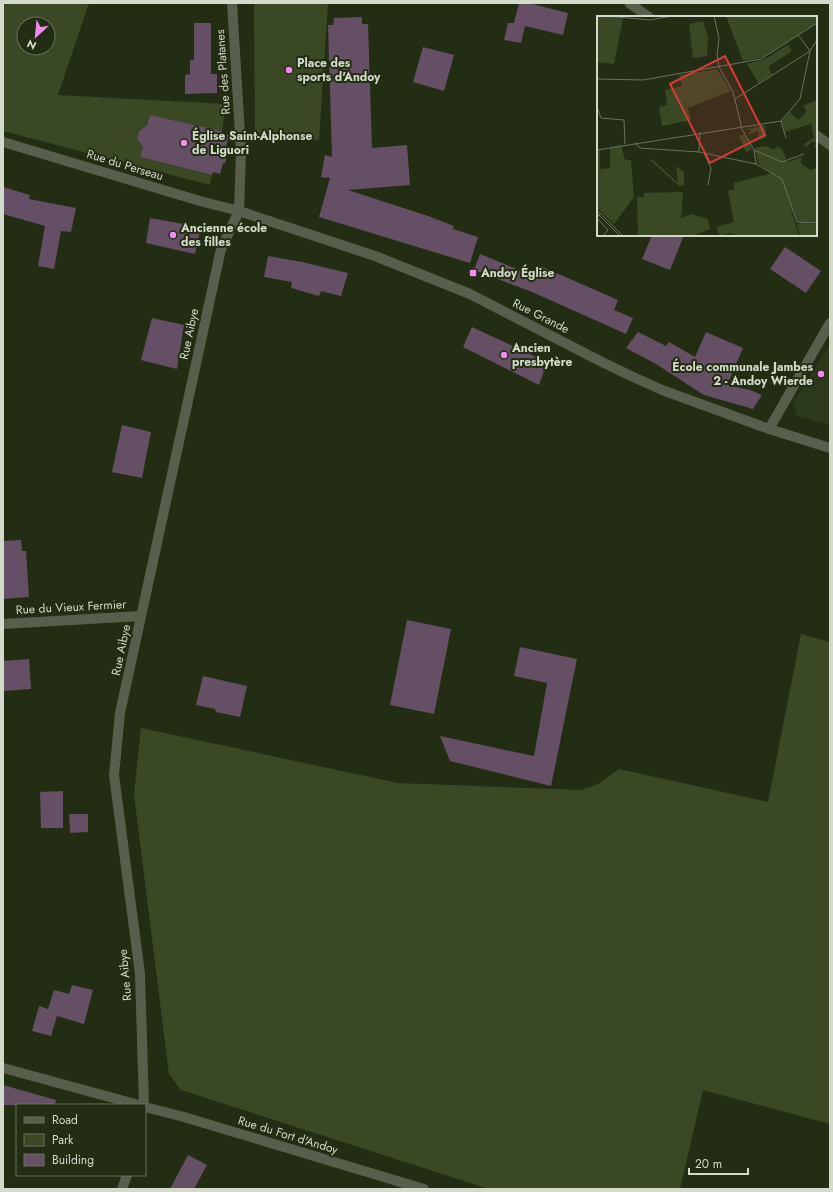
<svg xmlns="http://www.w3.org/2000/svg" width="833" height="1192" font-family="Jost,sans-serif">
<style>
.built{fill:#2c381a}
.green{fill:#3a4924;fill-rule:evenodd}
.building{fill:#654f64}
.lines{fill:none;stroke-linecap:round;stroke-linejoin:round}
.minor{stroke:#575f4c;stroke-width:10}
.poi-dot{fill:#f489f0;stroke:#232d14;stroke-width:1.5}
.labels{text-anchor:middle;dominant-baseline:central;stroke-width:4;stroke-linejoin:round;paint-order:stroke}
.poi-label{font-size:12px;font-weight:bold;fill:#d3daca;stroke:#232d14;text-anchor:start}
.street-label{font-size:12px;fill:#d3daca;stroke:#232d14}
.inset-road{fill:none;stroke:#69725d;stroke-width:1}
.view{fill:#d63a38;fill-opacity:0.15;stroke:#d63a38;stroke-width:2}
.inset-edge{fill:none;stroke:#d3daca;stroke-width:2}
</style>
<rect width="100%" height="100%" fill="#232d14"/>
<path class="built" d="M 830,344 L 830,425 L 797,416 L 793,403 Z"/>
<g class="green">
<path d="M 3,3 L 89,3 L 58,95 L 226,104 L 222,131 L 150,115 L 147,125 L 139,131 L 137,139 L 143,147 L 140,157 L 212,175 L 210,185 L 3,131 ZM 24,24 L 48,24 L 48,48 L 24,48 Z"/>
<path d="M 254,3 L 328,3 L 319,140 L 308,139 L 255,137 Z"/>
<path d="M 801,634 L 830,642 L 830,1124 L 703,1090 L 680,1189 L 489,1189 L 181,1090 L 169,1074 L 134,794 L 141,728 L 398,783 L 581,790 L 598,784 L 619,769 L 768,802 Z"/>
</g>
<g class="building">
<path d="M 519,3 L 528,3 L 568,13 L 563,35 L 525,26 L 521,43 L 504,40 L 508,23 L 514,23 Z"/>
<path d="M 362,17 L 362,24 L 368,24 L 372,148 L 407,145 L 410,185 L 348,190 L 428,216 L 454,226 L 453,229 L 478,237 L 470,263 L 319,217 L 330,178 L 321,177 L 325,155 L 332,157 L 328,25 L 333,25 L 334,18 Z"/>
<path d="M 194,23 L 211,23 L 211,74 L 217,74 L 217,93 L 185,94 L 185,75 L 190,74 L 190,60 L 194,60 Z"/>
<path d="M 423,47 L 454,55 L 444,91 L 413,82 Z"/>
<path d="M 150,115 L 222,131 L 222,133 L 229,135 L 226,147 L 229,148 L 225,163 L 223,163 L 220,174 L 213,172 L 212,175 L 140,157 L 143,147 L 137,139 L 139,131 L 147,125 Z"/>
<path d="M 3,187 L 30,195 L 29,199 L 76,208 L 71,232 L 61,231 L 54,269 L 38,266 L 45,226 L 3,214 Z"/>
<path d="M 150,218 L 201,227 L 195,254 L 146,243 Z"/>
<path d="M 652,235 L 684,235 L 670,270 L 642,259 Z"/>
<path d="M 785,247 L 821,271 L 806,293 L 770,269 Z"/>
<path d="M 480,254 L 534,276 L 538,265 L 618,300 L 614,310 L 633,318 L 626,334 L 532,292 L 474,270 Z"/>
<path d="M 268,256 L 302,262 L 348,273 L 341,296 L 321,291 L 319,296 L 291,288 L 292,282 L 264,277 Z"/>
<path d="M 152,318 L 184,325 L 177,369 L 141,360 Z"/>
<path d="M 472,327 L 547,362 L 539,385 L 463,347 Z"/>
<path d="M 638,332 L 666,346 L 669,342 L 695,357 L 706,332 L 743,348 L 727,385 L 750,390 L 762,395 L 753,409 L 704,395 L 656,364 L 626,348 Z"/>
<path d="M 122,425 L 151,432 L 142,478 L 112,472 Z"/>
<path d="M 21,540 L 22,551 L 26,551 L 29,597 L 3,599 L 3,541 Z"/>
<path d="M 407,620 L 451,629 L 434,714 L 390,705 Z"/>
<path d="M 520,647 L 577,659 L 551,786 L 450,761 L 440,736 L 534,756 L 547,683 L 514,676 Z"/>
<path d="M 29,659 L 31,689 L 3,691 L 3,661 Z"/>
<path d="M 203,676 L 247,686 L 240,717 L 216,712 L 215,709 L 196,705 Z"/>
<path d="M 63,791 L 63,828 L 41,828 L 40,792 Z"/>
<path d="M 69,814 L 88,814 L 88,832 L 70,833 Z"/>
<path d="M 72,985 L 93,990 L 84,1024 L 57,1016 L 51,1036 L 32,1031 L 39,1006 L 48,1009 L 54,990 L 69,994 Z"/>
<path d="M 3,1085 L 56,1100 L 55,1105 L 3,1105 Z"/>
<path d="M 188,1155 L 207,1165 L 194,1189 L 170,1189 Z"/>
</g>
<g class="lines">
<g class="minor">
<path d="M 629,3 L 649,17"/>
<path d="M 816,135 L 830,145"/>
<path d="M 3,142 L 200,201 L 239,211 L 375,256 L 470,294 L 600,361 L 631,376 L 662,390 L 769,429 L 830,448"/>
<path d="M 769,429 L 830,323"/>
<path d="M 3,624 L 141,616"/>
<path d="M 3,1068 L 139,1105"/>
<path d="M 144,1105 L 140,974 L 114,775 L 120,713 L 221,249 L 239,211 L 241,151 L 232,3"/>
<path d="M 145,1107 L 184,1117 L 424,1189"/>
<path d="M 122,1189 L 127,1175"/>
</g>
</g>
<g class="poi-dot">
<circle cx="289" cy="70" r="4"/>
<circle cx="184" cy="143" r="4"/>
<circle cx="173" cy="235" r="4"/>
<rect x="469" y="269" width="8" height="8" rx="2"/>
<circle cx="504" cy="355" r="4"/>
<circle cx="821" cy="374" r="4"/>
</g>
<g class="labels">
<g class="poi-label">
<text x="297" y="63">Place des<tspan x="297" dy="14">sports d'Andoy</tspan></text>
<text x="192" y="136">Église Saint-Alphonse<tspan x="192" dy="14">de Liguori</tspan></text>
<text x="181" y="228">Ancienne école<tspan x="181" dy="14">des filles</tspan></text>
<text x="481" y="273">Andoy Église</text>
<text x="512" y="348">Ancien<tspan x="512" dy="14">presbytère</tspan></text>
<text x="813" y="367" text-anchor="end">École communale Jambes<tspan x="813" dy="14">2 - Andoy Wierde</tspan></text>
</g>
<g class="street-label">
<text transform="translate(223 72) rotate(-94)">Rue des Platanes</text>
<text transform="translate(125 165) rotate(17)">Rue du Perseau</text>
<text transform="translate(541 316) rotate(27)">Rue Grande</text>
<text transform="translate(189 334) rotate(-78)">Rue Aibye</text>
<text transform="translate(71 607) rotate(-3)">Rue du Vieux Fermier</text>
<text transform="translate(121 650) rotate(-78)">Rue Aibye</text>
<text transform="translate(125 975) rotate(-95)">Rue Aibye</text>
<text transform="translate(288 1135) rotate(17)">Rue du Fort d'Andoy</text>
</g>
</g>
<g transform="translate(597 16)">
<rect width="220" height="220" fill="#232d14"/>
<path d="M 0,0 L 26,2 L 17,48 L 0,46 ZM 129,0 L 220,0 L 220,7 L 167,41 L 146,45 ZM 106,5 L 111,21 L 110,40 L 96,42 L 92,8 ZM 191,29 L 195,35 L 171,51 L 175,58 L 162,68 L 150,48 L 168,43 ZM 120,53 L 134,75 L 91,92 L 94,104 L 65,110 L 62,91 L 70,89 L 68,74 L 85,70 L 82,59 ZM 220,84 L 220,132 L 217,131 L 219,126 L 215,126 L 209,131 L 207,128 L 217,122 L 214,108 L 188,116 L 185,105 L 193,96 L 201,104 L 210,95 L 206,90 ZM 168,109 L 169,122 L 162,123 L 161,115 L 150,119 L 155,114 L 148,114 ZM 147,118 L 155,133 L 149,136 L 142,120 ZM 24,129 L 28,144 L 34,144 L 37,181 L 17,208 L 0,192 L 0,134 L 3,133 L 3,153 L 13,152 L 13,131 ZM 169,130 L 177,134 L 181,130 L 186,134 L 190,146 L 204,141 L 204,147 L 213,154 L 220,152 L 220,143 L 220,206 L 201,206 L 190,179 L 202,220 L 142,220 L 133,217 L 123,220 L 119,211 L 137,206 L 131,175 L 137,173 L 137,167 L 175,157 L 162,148 L 160,142 L 158,132 ZM 55,143 L 81,167 L 79,150 L 87,156 L 87,169 L 82,170 L 53,144 ZM 86,176 L 84,202 L 94,198 L 111,203 L 113,213 L 96,220 L 41,220 L 40,181 L 47,181 L 46,177 ZM 205,207 L 220,208 L 220,220 L 203,220 L 200,209 Z" fill="#3a4924"/>
<path class="inset-road" d="M 9,0 L 53,4 L 75,0M 117,0 L 122,22 L 120,39 L 122,51 L 136,76 L 145,113 L 157,134 L 159,148 L 185,163 L 200,206 L 220,207M 202,20 L 213,35M 0,63 L 46,64 L 164,43 L 220,7M 138,83 L 213,35M 0,91 L 4,102 L 27,104 L 28,128M 184,105 L 189,122M 38,127 L 43,132 L 102,136 L 159,148M 0,134 L 184,105 L 203,83 L 213,35 L 220,24M 157,134 L 185,146 L 207,138M 102,136 L 103,116M 107,137 L 114,152 L 111,169M 0,194 L 26,220M 0,197 L 23,220M 3,198 L 0,202 L 11,214 L 6,220"/>
<path class="view" d="M 128,40 L 168,119 L 113,147 L 73,68 Z"/>
<rect width="220" height="220" class="inset-edge"/>
</g>
<rect width="833" height="1192" fill="none" stroke="#d3daca" stroke-width="8"/>
<rect x="16" y="1104" width="130" height="72" fill="#232d14" stroke="#69725d"/>
<rect x="24" y="1117" width="20" height="6" fill="#575f4c" stroke="#69725d"/>
<text x="52" y="1124" font-size="12" fill="#d3daca">Road</text>
<rect x="24" y="1134" width="20" height="12" fill="#3a4924" stroke="#69725d"/>
<text x="52" y="1144" font-size="12" fill="#d3daca">Park</text>
<rect x="24" y="1154" width="20" height="12" fill="#654f64" stroke="#69725d"/>
<text x="52" y="1164" font-size="12" fill="#d3daca">Building</text>
<g transform="translate(36 36) rotate(207)"><circle r="19" fill="#232d14" stroke="#69725d"/>
<path d="M0-3L7 15L0 10L-7 15Z" fill="#f489f0"/>
<text y="-6" font-size="11" font-weight="bold" text-anchor="middle" fill="#d3daca">N</text>
</g>
<path d="M689 1168v6h59v-6" fill="none" stroke="#d3daca" stroke-width="2"/>
<text x="695" y="1168" font-size="12" fill="#d3daca" stroke="#232d14" stroke-width="3" paint-order="stroke">20 m</text>
</svg>
